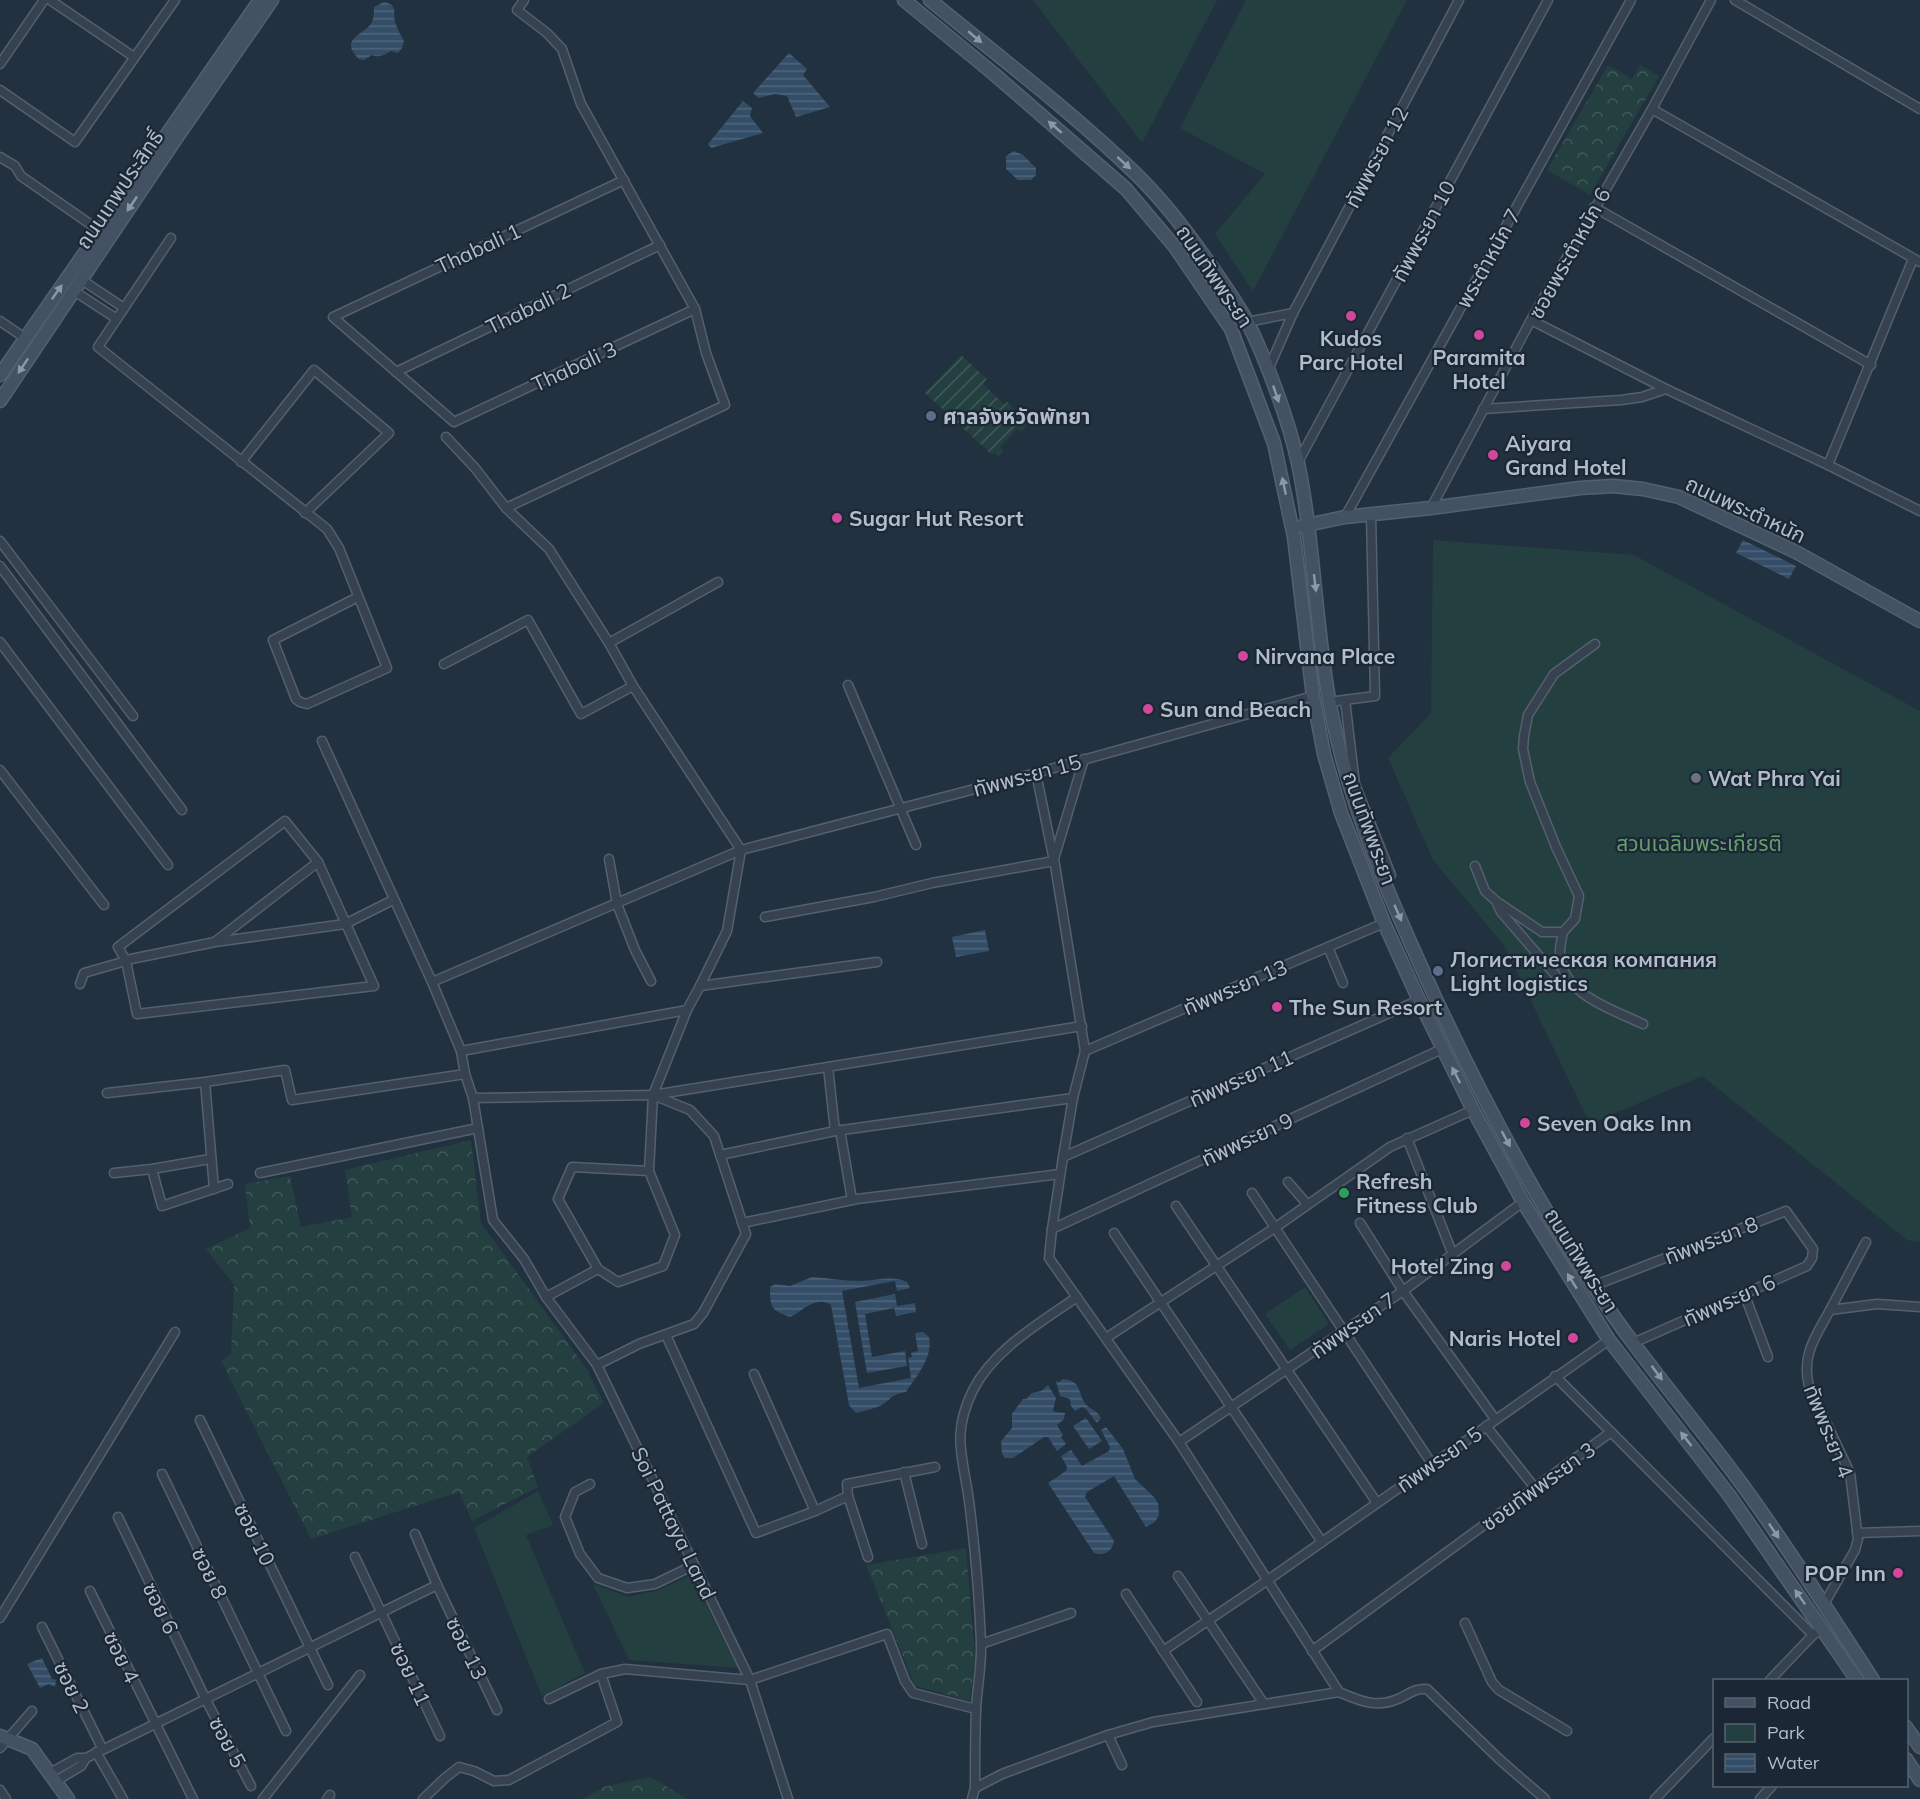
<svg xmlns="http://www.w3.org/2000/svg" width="1920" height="1799" font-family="Mulish,'Noto Sans Thai',sans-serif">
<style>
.green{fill:#243f40}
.forest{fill:url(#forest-crowns)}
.garden{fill:url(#garden-furrows)}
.water{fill:url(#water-rules)}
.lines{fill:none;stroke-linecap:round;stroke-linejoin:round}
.street-casing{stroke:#54606d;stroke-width:11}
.secondary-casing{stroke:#54606d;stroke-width:15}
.street{stroke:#36424f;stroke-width:8}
.secondary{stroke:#435263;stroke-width:12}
.oneway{fill:#8b98a6}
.hotel-dot{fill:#d1479c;stroke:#1b2734;stroke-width:2}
.service-dot{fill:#5c6f8a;stroke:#1b2734;stroke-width:2}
.worship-dot{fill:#6b7280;stroke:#1b2734;stroke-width:2}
.leisure-dot{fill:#2e9e5b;stroke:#1b2734;stroke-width:2}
.labels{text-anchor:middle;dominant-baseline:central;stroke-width:4.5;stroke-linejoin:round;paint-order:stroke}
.street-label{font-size:21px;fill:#b2bdca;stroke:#1b2734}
.poi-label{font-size:21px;font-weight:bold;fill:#b2bdca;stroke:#1b2734;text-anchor:start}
.park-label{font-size:21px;fill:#669e6e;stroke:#1b2734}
</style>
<defs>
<pattern id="forest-crowns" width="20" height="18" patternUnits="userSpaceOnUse" patternTransform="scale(1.5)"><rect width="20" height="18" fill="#243f40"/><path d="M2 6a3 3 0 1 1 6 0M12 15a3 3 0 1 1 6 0" fill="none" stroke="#41595a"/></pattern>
<pattern id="garden-furrows" width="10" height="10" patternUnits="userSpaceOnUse" patternTransform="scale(1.5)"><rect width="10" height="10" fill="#243f40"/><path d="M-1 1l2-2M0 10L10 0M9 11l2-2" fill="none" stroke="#41595a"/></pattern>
<pattern id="water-rules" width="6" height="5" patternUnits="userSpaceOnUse" patternTransform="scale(1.5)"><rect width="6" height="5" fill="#344e68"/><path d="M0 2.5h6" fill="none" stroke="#4f667c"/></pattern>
</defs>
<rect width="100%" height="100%" fill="#21313f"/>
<g class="green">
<path d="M 1033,0 L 1217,0 L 1142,143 Z"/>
<path d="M 1246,0 L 1407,0 L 1253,291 L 1215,234 L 1265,174 L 1180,128 Z"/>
<path d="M 1433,540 L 1634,555 L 1920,711 L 1920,1242 L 1907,1240 L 1702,1076 L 1590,1124 L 1504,945 L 1433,860 L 1388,758 L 1431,713 Z"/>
<path d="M 1305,1287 L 1329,1324 L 1290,1350 L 1265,1314 Z"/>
<path d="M 538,1491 L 553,1525 L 526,1535 L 585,1673 L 542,1696 L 474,1528 Z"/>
<path d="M 691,1575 L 738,1668 L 629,1660 L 593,1584 L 628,1597 L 656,1591 Z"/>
</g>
<g class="forest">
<path d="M 1608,65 L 1632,79 L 1640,65 L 1659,76 L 1590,195 L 1547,170 Z"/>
<path d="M 471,1140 L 481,1223 L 586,1368 L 604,1403 L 527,1457 L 538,1487 L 472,1521 L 459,1492 L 311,1539 L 221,1361 L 231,1354 L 234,1285 L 206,1249 L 250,1228 L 245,1184 L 290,1176 L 301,1227 L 352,1217 L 345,1170 Z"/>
<path d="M 966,1548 L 975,1657 L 970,1701 L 915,1686 L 866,1565 Z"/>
<path d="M 651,1777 L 687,1799 L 583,1799 L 603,1787 Z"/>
</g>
<path class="garden" d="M 961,355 L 987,379 L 983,384 L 1004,404 L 1007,402 L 1029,423 L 1021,432 L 1017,429 L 1000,447 L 1003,451 L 998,456 L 994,453 L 992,455 L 925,393 Z"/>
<g class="water">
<path d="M 384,2 C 398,5 393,11 395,22 C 397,28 401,36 404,41 L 402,48 L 398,53 L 391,51 C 384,55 379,58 372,55 L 364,60 L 359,59 C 338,38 365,35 372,22 C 374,17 374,12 374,7 Z"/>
<path d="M 789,53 L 807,69 L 803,75 L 830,107 L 796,117 L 787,96 L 775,94 L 759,98 L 753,93 Z"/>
<path d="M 743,101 L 752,108 L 750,116 L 763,133 L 711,148 L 708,144 Z"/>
<path d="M 1014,151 L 1023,155 L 1036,168 L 1036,175 L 1031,180 L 1018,180 L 1006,169 L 1006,156 Z"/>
<path d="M 1743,540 L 1796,566 L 1789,579 L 1736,553 Z"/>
<path d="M 985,930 L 989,951 L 956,957 L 952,937 Z"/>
<path d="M 812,1277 C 828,1278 844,1281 860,1281 C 876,1281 892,1275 907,1282 L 910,1288 L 897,1291 L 895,1281 L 842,1291 L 859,1388 L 911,1378 L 908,1358 L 912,1357 L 911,1353 L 918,1351 L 915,1333 L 923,1332 L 929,1337 C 933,1358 917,1375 906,1392 C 891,1394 891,1400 880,1406 C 872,1409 864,1411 856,1413 L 849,1405 L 831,1305 C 816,1295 803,1311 790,1317 C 771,1310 770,1308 770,1287 L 775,1284 L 790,1286 Z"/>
<path d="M 895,1294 L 897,1306 L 915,1303 L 916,1312 L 896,1316 L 894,1308 L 865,1314 L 872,1357 L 905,1351 L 907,1366 L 867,1373 L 855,1302 Z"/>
<path d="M 1063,1379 C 1081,1381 1078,1391 1084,1402 C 1088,1409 1097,1410 1101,1418 L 1097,1423 L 1086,1409 L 1082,1407 L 1075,1411 L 1071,1406 L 1070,1399 L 1060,1396 L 1056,1381 L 1059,1382 Z"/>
<path d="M 1048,1385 L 1056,1398 L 1053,1410 L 1055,1412 L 1065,1413 L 1064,1419 L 1057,1425 L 1063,1435 L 1061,1437 L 1066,1444 L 1057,1451 L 1048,1437 L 1044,1437 L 1013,1458 L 1005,1458 L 1002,1454 L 1001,1441 L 1012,1428 L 1012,1414 L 1023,1399 L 1026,1399 L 1032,1393 L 1041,1391 Z"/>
<path d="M 1086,1418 L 1102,1441 L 1089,1449 L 1073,1426 Z"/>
<path d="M 1106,1427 L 1123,1449 L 1135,1479 L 1154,1497 L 1158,1503 L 1159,1515 L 1155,1522 L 1146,1527 L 1114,1476 L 1087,1492 L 1085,1497 L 1114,1541 C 1112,1552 1104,1556 1094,1553 L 1048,1483 L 1066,1471 L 1067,1467 L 1061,1456 L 1071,1450 L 1082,1466 L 1109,1451 L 1110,1447 L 1101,1430 Z"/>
<path d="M 42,1658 L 52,1679 L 56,1680 L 55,1687 L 49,1684 L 40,1688 L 27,1664 Z"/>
</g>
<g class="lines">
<g class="street-casing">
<g id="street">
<path d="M 50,0 L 134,57"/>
<path d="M 1735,0 L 1920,109"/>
<path d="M 0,64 L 44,0"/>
<path d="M 0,90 L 75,142 L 175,0"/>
<path d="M 1652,109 L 1920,262"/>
<path d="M 0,157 L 15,166 L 21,176 L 100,231"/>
<path d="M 624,180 L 333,317 L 454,422 L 695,309"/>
<path d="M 1594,207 L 1871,365"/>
<path d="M 171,238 L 98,347 L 327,529 L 339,548 L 387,668 L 307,704 L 300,702 L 296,699 L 273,640 L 358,597"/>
<path d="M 82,280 L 124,308"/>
<path d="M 74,291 L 117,319"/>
<path d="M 1531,320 L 1666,389 L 1828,465 L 1920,511"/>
<path d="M 0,321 L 25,338"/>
<path d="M 1247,322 L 1293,313"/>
<path d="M 1268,370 L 1293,313 L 1459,0"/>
<path d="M 396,372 L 660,245"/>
<path d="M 1483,409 L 1621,400 L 1642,397 L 1666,389"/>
<path d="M 446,437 L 475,468 L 506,508 L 549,549 L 609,643 L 633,686 L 741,850 L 727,931 L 700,986 L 687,1010 L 653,1095 L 649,1171"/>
<path d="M 241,462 L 314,370 L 389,433 L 305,513"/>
<path d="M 1298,462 L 1548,0"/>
<path d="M 1828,465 L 1913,259"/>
<path d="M 506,508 L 725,405 L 706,353 L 695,309 L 581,104 L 562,49 L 547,33 L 517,10 L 524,0"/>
<path d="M 1431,508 L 1531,320 L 1652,109 L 1711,0"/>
<path d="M 1345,517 L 1631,0"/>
<path d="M 0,541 L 133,716"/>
<path d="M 0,566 L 182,810"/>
<path d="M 0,642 L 168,865"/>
<path d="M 609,643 L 718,582"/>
<path d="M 444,664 L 528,620 L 581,714 L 633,686"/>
<path d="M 848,685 L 916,845"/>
<path d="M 1345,700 L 1355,784 L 1391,875 L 1383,879"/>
<path d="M 1329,702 L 1375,696 L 1371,514"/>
<path d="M 322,741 L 432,982 L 461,1051 L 465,1074 L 473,1098 L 493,1220 L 524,1259 L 546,1297 L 597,1365 L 750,1680 L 788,1799"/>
<path d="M 1084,759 L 1054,859 L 1085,1051 L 1073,1098 L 1063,1157 L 1052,1229 L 1049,1258 L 1179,1442 L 1339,1692"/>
<path d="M 0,770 L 104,905"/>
<path d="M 1036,773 L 1053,856"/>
<path d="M 285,821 L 318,862 L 374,986 L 137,1014 L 126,961 L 118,947 Z"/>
<path d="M 609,859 L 617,904 L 635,950 L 651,981"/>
<path d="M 1475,866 L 1485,891 L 1496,901 L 1542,932 L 1563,932 L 1575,919 L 1579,896 L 1556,847 L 1530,782 L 1523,749 L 1524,736 L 1528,715 L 1554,674 L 1595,644"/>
<path d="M 1496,901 L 1501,912 L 1558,978 L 1570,985"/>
<path d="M 765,917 L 874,897 L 932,883 L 1054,861"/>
<path d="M 1563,932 C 1562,938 1560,945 1560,951 C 1559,994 1612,1009 1643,1024"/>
<path d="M 216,941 L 318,862"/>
<path d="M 1328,947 L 1343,983"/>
<path d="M 126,960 L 215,942 L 345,924 L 393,900"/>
<path d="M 432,982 L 741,850 L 1036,773 L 1313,696"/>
<path d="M 80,984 L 84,973 L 126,961"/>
<path d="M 700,986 L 877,962"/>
<path d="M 461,1051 L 687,1010"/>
<path d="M 1085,1051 L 1384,923"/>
<path d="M 828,1067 L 835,1131"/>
<path d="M 205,1082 L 214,1189"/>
<path d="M 107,1093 L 205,1082 L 285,1070 L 292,1100 L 465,1074"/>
<path d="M 653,1095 L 1082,1026"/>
<path d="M 473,1098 L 653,1095 L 690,1110 L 714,1136 L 746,1234 L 703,1313 L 694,1324 L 639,1344 L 597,1365"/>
<path d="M 840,1130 L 852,1200"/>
<path d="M 1407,1138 L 1453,1255"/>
<path d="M 720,1155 L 835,1131 L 1073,1098"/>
<path d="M 1063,1157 L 1419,1000"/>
<path d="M 572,1167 L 649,1171 L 675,1235 L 663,1266 L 618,1282 L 598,1269 L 558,1199 Z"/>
<path d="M 152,1169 L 162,1206 L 228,1184"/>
<path d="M 114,1173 L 152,1169 L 210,1159"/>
<path d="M 260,1173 L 478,1128"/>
<path d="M 1288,1182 L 1307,1204"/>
<path d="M 1252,1193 L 1432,1464"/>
<path d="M 1176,1206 L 1377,1503"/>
<path d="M 742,1223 L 857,1199 L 1060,1174"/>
<path d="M 1360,1223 L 1403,1291 L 1495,1419"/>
<path d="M 1052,1229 L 1442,1049"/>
<path d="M 1114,1233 L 1322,1542"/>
<path d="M 1593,1286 L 1786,1211 L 1813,1249 L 1812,1258 L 1807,1266 L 1633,1343"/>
<path d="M 1744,1293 L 1768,1357"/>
<path d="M 546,1297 L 598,1269"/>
<path d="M 1830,1310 L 1866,1242"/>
<path d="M 666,1335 L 756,1533 L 815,1511 L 848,1496"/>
<path d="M 1106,1338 L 1276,1227 L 1390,1147 L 1473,1110"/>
<path d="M 754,1374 L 815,1511"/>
<path d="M 1555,1376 L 1611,1432"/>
<path d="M 200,1420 L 328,1685"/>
<path d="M 1486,1426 L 1535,1488"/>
<path d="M 1179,1442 L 1403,1291 L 1523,1202"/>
<path d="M 904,1472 L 922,1544"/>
<path d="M 162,1474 L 286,1731"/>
<path d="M 590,1484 L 575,1492 L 565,1517 L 580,1554 L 598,1578 L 627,1588 L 655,1584 L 694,1565"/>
<path d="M 118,1517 L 205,1698 L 251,1786"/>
<path d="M 1857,1533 L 1920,1531"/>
<path d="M 415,1534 L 437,1585 L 497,1710"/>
<path d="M 355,1557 L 440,1736"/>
<path d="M 868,1557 L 848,1496 L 847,1484 L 935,1467"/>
<path d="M 1178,1576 L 1264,1704"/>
<path d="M 90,1591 L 193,1799"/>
<path d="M 1126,1594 L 1197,1702"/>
<path d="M 1824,1604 L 1855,1550 L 1858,1539 L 1850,1473 L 1809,1386 C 1801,1355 1816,1336 1830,1310 L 1877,1304 L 1920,1307"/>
<path d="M 0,1618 L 175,1332"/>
<path d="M 1465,1623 L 1492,1682 L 1499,1690 L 1567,1731"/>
<path d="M 42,1627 L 102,1748"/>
<path d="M 981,1644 L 1071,1613"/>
<path d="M 1163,1651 L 1268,1580 L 1609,1340"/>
<path d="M 1312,1651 L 1611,1432 L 1813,1635 L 1822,1628"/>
<path d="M 1770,1680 L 1813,1635"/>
<path d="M 549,1699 L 601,1674 L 625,1669 L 750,1680 L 887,1634 L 905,1681 L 913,1693 L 976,1709"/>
<path d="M 1108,1735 L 1122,1765"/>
<path d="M 0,1748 L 32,1711"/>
<path d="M 96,1752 L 123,1799"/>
<path d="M 50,1773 L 77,1758 L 86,1758 L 437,1585"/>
<path d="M 56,1781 L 81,1766 L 86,1758"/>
<path d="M 975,1788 L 1002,1774 L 1108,1735 L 1153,1722 L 1339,1692 C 1360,1701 1377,1709 1400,1698 C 1409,1694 1415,1688 1427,1689 L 1499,1759 L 1545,1799"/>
<path d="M 0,1790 L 6,1799"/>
<path d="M 263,1799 L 360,1675"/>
<path d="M 327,1799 L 330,1795"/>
<path d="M 423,1799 L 445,1778 L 459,1767 L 474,1771 L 494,1781 L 509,1780 L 617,1722 L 601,1674"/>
<path d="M 972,1799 L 975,1788 C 975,1762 975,1736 976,1710 C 977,1688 982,1665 981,1642 C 979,1596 975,1547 969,1501 C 963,1456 951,1435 973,1390 C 994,1349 1040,1323 1077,1297"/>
<path d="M 1655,1799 L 1714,1738"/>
<path d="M 1760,1799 L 1772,1786"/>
</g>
</g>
<g class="secondary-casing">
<g id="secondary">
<path d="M 904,0 L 994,74 L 1126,189 L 1175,247 L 1231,329 L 1274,443 L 1294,537 L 1313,696 L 1324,754 L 1341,813 L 1384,923 L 1419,1000 L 1473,1110 L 1523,1202 L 1580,1294 L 1609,1340 L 1729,1495 L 1857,1680"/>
<path d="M 930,0 C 999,57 1071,111 1135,173 C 1165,202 1192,238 1216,273 C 1227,289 1239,306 1248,323 C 1267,362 1289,421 1298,463 C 1314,541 1315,621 1329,699 C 1347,804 1391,901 1435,997 C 1481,1096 1532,1193 1592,1284 C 1637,1354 1692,1416 1741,1483 C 1788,1547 1830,1614 1873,1680"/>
<path d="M 0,375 L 260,0"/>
<path d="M 0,401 L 175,140 L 272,0"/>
<path d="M 1302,526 L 1345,517 L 1431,508 L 1580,488 L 1613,486 L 1643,489 L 1679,497 L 1796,552 L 1920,621"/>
<path d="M 1906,1727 L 1920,1747"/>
<path d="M 0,1736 L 32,1749 L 68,1799"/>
<path d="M 1906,1759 L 1920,1780"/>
</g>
</g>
<use href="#street" class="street"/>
<use href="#secondary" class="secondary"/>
</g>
<defs><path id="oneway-solid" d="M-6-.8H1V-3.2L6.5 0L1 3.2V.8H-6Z" transform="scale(1.5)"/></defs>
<g class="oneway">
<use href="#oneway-solid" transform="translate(975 37) rotate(40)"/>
<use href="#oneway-solid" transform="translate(1055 127) rotate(-139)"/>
<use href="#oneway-solid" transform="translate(1124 163) rotate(42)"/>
<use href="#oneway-solid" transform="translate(132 204) rotate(124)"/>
<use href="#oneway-solid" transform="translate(57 292) rotate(-55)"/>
<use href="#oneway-solid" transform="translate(23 366) rotate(124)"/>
<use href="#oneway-solid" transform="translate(1276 394) rotate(71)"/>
<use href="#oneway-solid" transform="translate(1284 486) rotate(-102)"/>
<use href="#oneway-solid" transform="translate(1315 583) rotate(83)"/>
<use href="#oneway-solid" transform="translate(1398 913) rotate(66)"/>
<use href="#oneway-solid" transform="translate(1456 1075) rotate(-117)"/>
<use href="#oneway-solid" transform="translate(1506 1139) rotate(61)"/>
<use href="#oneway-solid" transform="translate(1572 1281) rotate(-122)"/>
<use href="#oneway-solid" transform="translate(1657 1373) rotate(53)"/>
<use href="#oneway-solid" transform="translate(1686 1439) rotate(-128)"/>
<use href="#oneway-solid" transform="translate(1774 1531) rotate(56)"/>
<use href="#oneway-solid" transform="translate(1800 1597) rotate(-125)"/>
</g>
<g class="hotel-dot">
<circle cx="1351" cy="316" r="6"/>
<circle cx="1479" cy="335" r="6"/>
<circle cx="1493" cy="455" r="6"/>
<circle cx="837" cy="518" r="6"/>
<circle cx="1243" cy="656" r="6"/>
<circle cx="1148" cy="709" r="6"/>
<circle cx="1277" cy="1007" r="6"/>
<circle cx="1525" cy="1123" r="6"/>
<circle cx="1506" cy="1266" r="6"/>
<circle cx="1573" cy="1338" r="6"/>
<circle cx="1898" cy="1573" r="6"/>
</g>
<g class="service-dot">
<circle cx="931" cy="416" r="6"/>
<circle cx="1438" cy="971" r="6"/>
</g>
<circle class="worship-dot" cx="1696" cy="778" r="6"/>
<circle class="leisure-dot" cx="1344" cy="1193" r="6"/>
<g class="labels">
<g class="street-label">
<text transform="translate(1376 157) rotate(-62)">ทัพพระยา 12</text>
<text transform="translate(119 189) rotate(-56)">ถนนเทพประสิทธิ์</text>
<text transform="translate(1423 231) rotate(-62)">ทัพพระยา 10</text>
<text transform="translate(478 248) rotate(-25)">Thabali 1</text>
<text transform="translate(1569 253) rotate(-61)">ซอยพระตำหนัก 6</text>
<text transform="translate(1488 258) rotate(-61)">พระตำหนัก 7</text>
<text transform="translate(1215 276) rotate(56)">ถนนทัพพระยา</text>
<text transform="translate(528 308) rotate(-26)">Thabali 2</text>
<text transform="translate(574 366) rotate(-25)">Thabali 3</text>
<text transform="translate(1746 509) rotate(25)">ถนนพระตำหนัก</text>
<text transform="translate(1027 775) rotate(-15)">ทัพพระยา 15</text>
<text transform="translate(1370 828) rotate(70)">ถนนทัพพระยา</text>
<text transform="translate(1235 987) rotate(-23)">ทัพพระยา 13</text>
<text transform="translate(1241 1078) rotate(-24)">ทัพพระยา 11</text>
<text transform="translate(1247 1139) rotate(-25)">ทัพพระยา 9</text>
<text transform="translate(1711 1240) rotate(-21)">ทัพพระยา 8</text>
<text transform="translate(1582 1260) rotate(58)">ถนนทัพพระยา</text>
<text transform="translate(1729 1300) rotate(-24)">ทัพพระยา 6</text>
<text transform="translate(1353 1325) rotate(-35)">ทัพพระยา 7</text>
<text transform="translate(1829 1431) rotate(68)">ทัพพระยา 4</text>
<text transform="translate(1439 1459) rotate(-35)">ทัพพระยา 5</text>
<text transform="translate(1538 1486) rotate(-36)">ซอยทัพพระยา 3</text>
<text transform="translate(674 1523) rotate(64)">Soi Pattaya Land</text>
<text transform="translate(255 1534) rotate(64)">ซอย 10</text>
<text transform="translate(210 1573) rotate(64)">ซอย 8</text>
<text transform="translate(161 1608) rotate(64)">ซอย 6</text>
<text transform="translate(467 1648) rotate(64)">ซอย 13</text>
<text transform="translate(122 1657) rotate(64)">ซอย 4</text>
<text transform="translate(411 1674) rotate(65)">ซอย 11</text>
<text transform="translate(72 1687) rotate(64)">ซอย 2</text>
<text transform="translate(228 1742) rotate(62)">ซอย 5</text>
</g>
<g class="poi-label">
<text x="1351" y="338" text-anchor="middle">Kudos<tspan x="1351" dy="24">Parc Hotel</tspan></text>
<text x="1479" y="357" text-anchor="middle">Paramita<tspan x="1479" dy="24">Hotel</tspan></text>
<text x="943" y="416">ศาลจังหวัดพัทยา</text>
<text x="1505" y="443">Aiyara<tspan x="1505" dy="24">Grand Hotel</tspan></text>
<text x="849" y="518">Sugar Hut Resort</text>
<text x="1255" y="656">Nirvana Place</text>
<text x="1160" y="709">Sun and Beach</text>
<text x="1708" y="778">Wat Phra Yai</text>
<text x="1450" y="959">Логистическая компания<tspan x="1450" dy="24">Light logistics</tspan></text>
<text x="1289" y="1007">The Sun Resort</text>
<text x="1537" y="1123">Seven Oaks Inn</text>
<text x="1356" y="1181">Refresh<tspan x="1356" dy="24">Fitness Club</tspan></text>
<text x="1494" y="1266" text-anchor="end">Hotel Zing</text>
<text x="1561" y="1338" text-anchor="end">Naris Hotel</text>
<text x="1886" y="1573" text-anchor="end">POP Inn</text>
</g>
<g class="park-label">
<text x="1699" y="843">สวนเฉลิมพระเกียรติ</text>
</g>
</g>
<rect x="1713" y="1679" width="195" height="108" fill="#1b2734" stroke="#576370" stroke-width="1.5"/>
<rect x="1725" y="1698" width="30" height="9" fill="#435263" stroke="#576370" stroke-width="1.5"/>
<text x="1767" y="1709" font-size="18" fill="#b2bdca">Road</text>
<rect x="1725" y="1724" width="30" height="18" fill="#243f40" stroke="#576370" stroke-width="1.5"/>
<text x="1767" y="1739" font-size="18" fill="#b2bdca">Park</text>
<rect x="1725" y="1754" width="30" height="18" fill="url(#water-rules)" stroke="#576370" stroke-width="1.5"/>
<text x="1767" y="1769" font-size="18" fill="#b2bdca">Water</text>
</svg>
